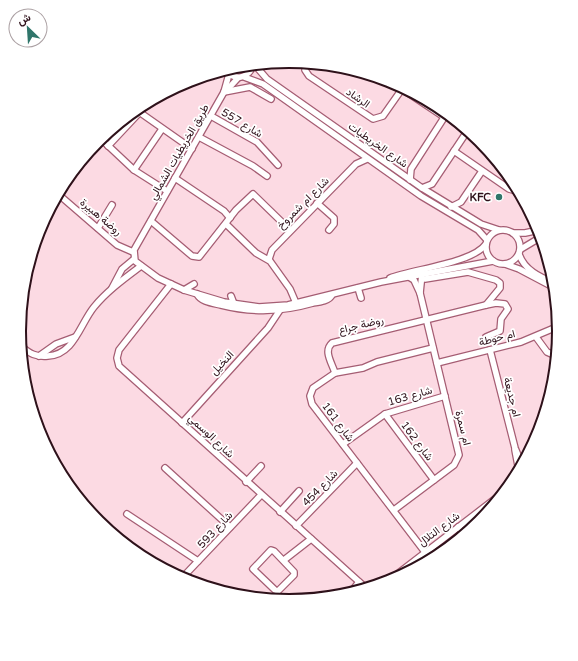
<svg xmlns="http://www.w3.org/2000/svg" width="578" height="661" font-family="'Varela Round',Vazirmatn,sans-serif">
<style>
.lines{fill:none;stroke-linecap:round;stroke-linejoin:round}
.minor-casing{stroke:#a55d73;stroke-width:8}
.minor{stroke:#fff;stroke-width:5.5}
.poi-dot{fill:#2f756a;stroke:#fff;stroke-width:1.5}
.labels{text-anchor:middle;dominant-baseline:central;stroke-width:3.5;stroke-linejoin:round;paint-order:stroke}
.street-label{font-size:11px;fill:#2e111a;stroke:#fff}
.poi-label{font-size:11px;font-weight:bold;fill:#2e111a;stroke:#fff;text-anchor:end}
.rim{fill:none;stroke:#2e111a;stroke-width:2}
</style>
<rect width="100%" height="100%" fill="#fcdae3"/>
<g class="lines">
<g class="minor-casing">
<g id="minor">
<path d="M 306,62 L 305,70 L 309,76 L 373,119 L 383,116 L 402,89"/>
<path d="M 254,64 L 267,79 L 422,188 L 481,224 L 499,230"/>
<path d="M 225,69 C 233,82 250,79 253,64"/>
<path d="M 229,74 L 224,92 L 134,250 L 135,261 L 158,278 L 184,290 L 224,302 L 259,307 L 288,305 L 381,282 L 493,261"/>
<path d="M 244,77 L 263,84 L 421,196 L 478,230 L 487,240"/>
<path d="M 390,81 L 444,117"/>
<path d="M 226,91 L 238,78"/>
<path d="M 224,92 L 250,87 L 271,99"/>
<path d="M 135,109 L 192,149"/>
<path d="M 211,116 L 257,142 L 278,165"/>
<path d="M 199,137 L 253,166 L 267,176"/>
<path d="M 100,138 L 134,170 L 167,191"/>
<path d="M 108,146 L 153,98"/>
<path d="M 454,151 L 509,189 L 520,192"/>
<path d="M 134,170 L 162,129"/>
<path d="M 175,178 L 224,211 L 230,218"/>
<path d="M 410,180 L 411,169 L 447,113"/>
<path d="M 422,188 L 432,184 L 468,130"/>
<path d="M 58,194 L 117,245 L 133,252"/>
<path d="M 317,203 L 334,218 L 334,224 L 329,230"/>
<path d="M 451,207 L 461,202 L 482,171"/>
<path d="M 151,221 L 192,256 L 199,257 L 236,210 L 253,194 L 290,230"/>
<path d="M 534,223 L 538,226"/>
<path d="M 226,224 L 256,253 L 270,261 L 290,289 L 296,303"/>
<path d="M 98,228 L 112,205"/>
<circle cx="503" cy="247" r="17"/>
<path d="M 513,233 L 525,233 L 539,230"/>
<path d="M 521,249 L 541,237"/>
<path d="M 519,254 C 524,270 540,277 554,283"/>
<path d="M 269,259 L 272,250 L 356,164 L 367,159"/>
<path d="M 505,264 L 519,269 L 555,288"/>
<path d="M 390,278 C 414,269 473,263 486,244"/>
<path d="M 425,279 L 468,272 L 496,280 L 500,283 L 500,288 L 486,305"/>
<path d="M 171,284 L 119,350 L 117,358 L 119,366 L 366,588"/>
<path d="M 112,288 L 122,269 L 134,259"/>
<path d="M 358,288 L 361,298"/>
<path d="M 184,290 L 194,284"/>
<path d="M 420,293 L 422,274"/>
<path d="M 197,294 C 201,302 212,303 221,305 C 253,313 281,312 313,303 C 320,302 329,301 332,295"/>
<path d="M 231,296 L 234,304"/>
<path d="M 536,337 L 547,352 L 556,356"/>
<path d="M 21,346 C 30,354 36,357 48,356 C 74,355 80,324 94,307 C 107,291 125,278 141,266"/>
<path d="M 490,350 L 515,448 L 522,465"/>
<path d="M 39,356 L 56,344 L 75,337"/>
<path d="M 437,363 L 521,342 L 559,326"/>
<path d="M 335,373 C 332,363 323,351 332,343 L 486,305 L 496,303 L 505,304 L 508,309 L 501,319 L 500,331 L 486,337"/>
<path d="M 385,414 L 434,480"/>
<path d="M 182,423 L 268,328 L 280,310"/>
<path d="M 343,444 L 385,414 L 445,396"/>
<path d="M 515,450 L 519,471"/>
<path d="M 165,468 L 230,527"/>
<path d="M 246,482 L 261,466"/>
<path d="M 394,510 L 454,465 L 459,455 L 420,293 L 414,280 L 409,277"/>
<path d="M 280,512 L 299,491"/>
<path d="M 127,514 L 198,561"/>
<path d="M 296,526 L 357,463"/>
<path d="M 458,527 L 464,534"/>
<path d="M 271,550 L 274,551 L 294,572 L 294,575 L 278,591 L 275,590 L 253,569 Z"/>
<path d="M 425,552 L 312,404 L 310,396 L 313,388 L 335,373 L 363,368 L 377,362 L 433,348"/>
<path d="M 284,560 L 311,539"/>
<path d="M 182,578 L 261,495"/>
<path d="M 387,582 L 504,492"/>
<path d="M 351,592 L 359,582"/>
</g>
</g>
<use href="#minor" class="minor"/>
</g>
<circle class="poi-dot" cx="499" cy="197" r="4"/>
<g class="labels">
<g class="street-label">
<text transform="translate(358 98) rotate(35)">الرشاد</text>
<text transform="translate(242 123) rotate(31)">شارع 557</text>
<text transform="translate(378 145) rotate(35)">شارع الخريطيات</text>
<text transform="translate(179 152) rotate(-60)">طريق الخريطيات الشمالي</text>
<text transform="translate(303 203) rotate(-45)">شارع ام شمروخ</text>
<text transform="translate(101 217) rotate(40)">روضة هبيرة</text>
<text transform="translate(361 325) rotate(-14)">روضة جراع</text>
<text transform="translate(497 338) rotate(-14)">ام حوطة</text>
<text transform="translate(222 363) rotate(-47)">النخيل</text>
<text transform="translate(410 396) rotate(-16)">شارع 163</text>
<text transform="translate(512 397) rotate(76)">ام جديعة</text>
<text transform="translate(338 422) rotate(53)">شارع 161</text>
<text transform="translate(463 428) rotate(76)">ام سمرة</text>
<text transform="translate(211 436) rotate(43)">شارع الوسمي</text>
<text transform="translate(417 441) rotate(53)">شارع 162</text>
<text transform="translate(320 488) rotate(-46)">شارع 454</text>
<text transform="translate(439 529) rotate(-37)">شارع التلال</text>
<text transform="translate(215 530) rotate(-47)">شارع 593</text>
</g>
<g class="poi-label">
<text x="491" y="197">KFC</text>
</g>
</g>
<path d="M0 0H578V661H0ZM26 331a263 263 0 1 1 526 0a263 263 0 1 1-526 0Z" fill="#fff" fill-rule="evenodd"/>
<path class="rim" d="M26 331a263 263 0 1 1 526 0a263 263 0 1 1-526 0Z"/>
<g transform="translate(28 28) rotate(335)"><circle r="19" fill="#ffffff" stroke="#aba0a3"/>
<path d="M0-3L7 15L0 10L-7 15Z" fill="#2f756a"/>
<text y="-6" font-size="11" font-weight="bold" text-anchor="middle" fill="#2e111a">ش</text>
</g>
</svg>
